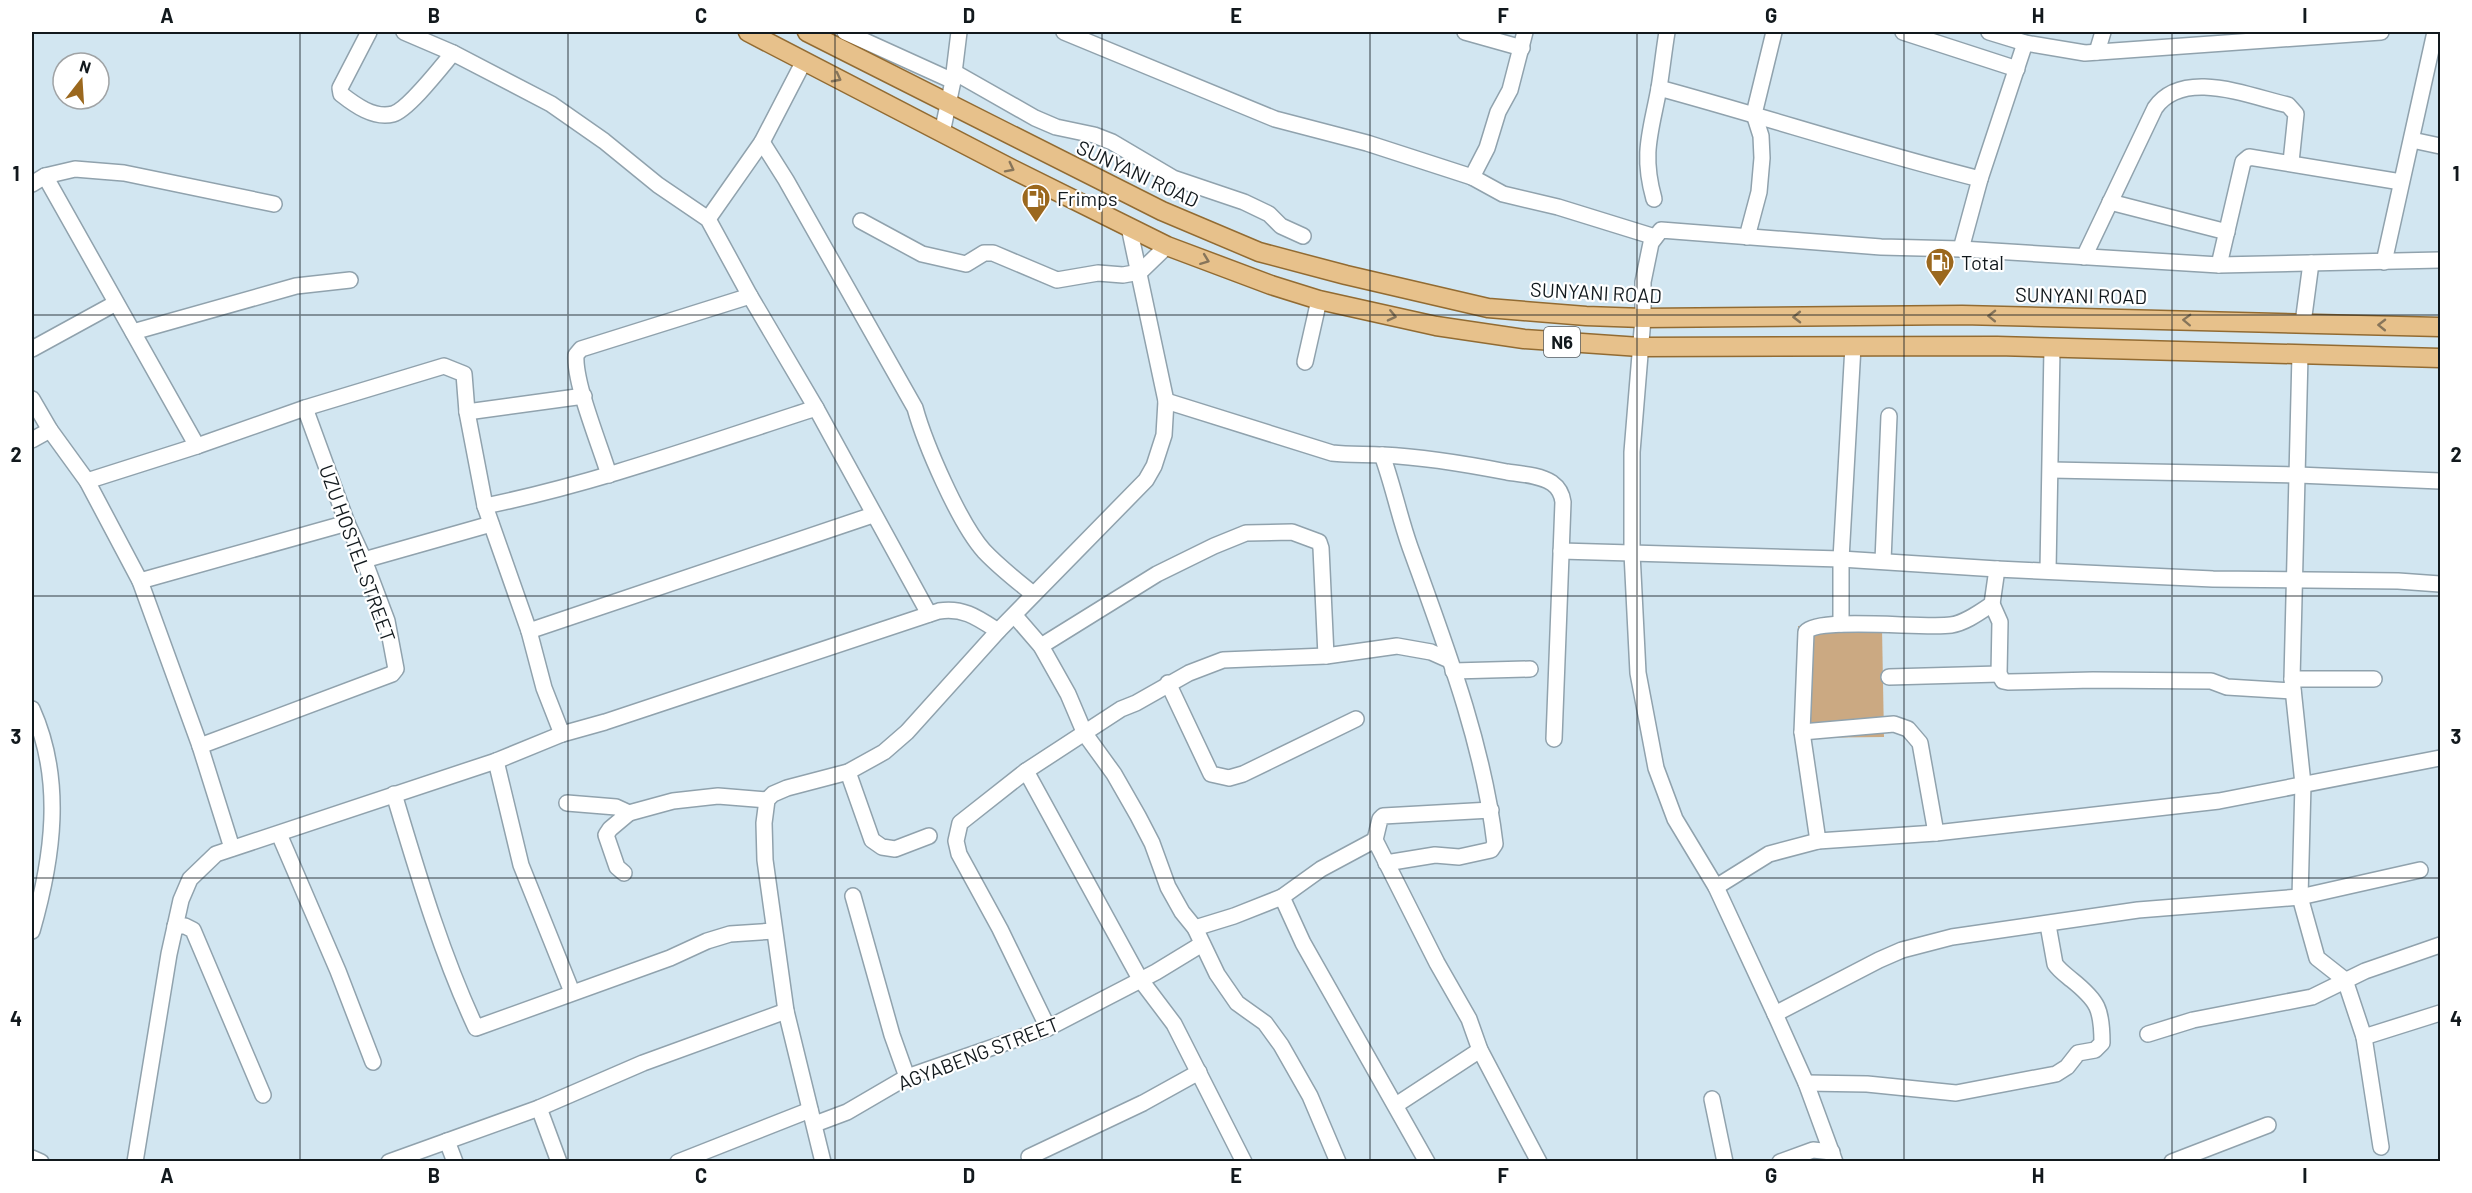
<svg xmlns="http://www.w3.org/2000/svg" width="2472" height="1193" font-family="Barlow,sans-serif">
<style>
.green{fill:#cba982}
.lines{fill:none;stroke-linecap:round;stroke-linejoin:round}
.minor-casing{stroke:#90a2ad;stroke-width:18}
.major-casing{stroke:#926b32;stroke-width:21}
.minor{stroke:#fff;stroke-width:15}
.major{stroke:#e7c18b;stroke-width:18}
.oneway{stroke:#87755a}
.grid{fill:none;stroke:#12191d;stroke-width:1.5;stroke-opacity:0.55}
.labels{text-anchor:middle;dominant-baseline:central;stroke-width:4.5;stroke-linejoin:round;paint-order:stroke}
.shield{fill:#fff;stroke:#595e61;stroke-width:1.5}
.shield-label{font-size:18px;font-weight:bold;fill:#12191d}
.street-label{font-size:20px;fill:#12191d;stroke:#fff}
.poi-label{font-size:20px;fill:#12191d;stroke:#fff;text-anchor:start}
.neatline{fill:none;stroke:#12191d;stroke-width:2}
.grid-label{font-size:20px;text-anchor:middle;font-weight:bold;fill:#12191d}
</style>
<rect width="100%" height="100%" fill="#d2e6f1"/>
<path class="green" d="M 1798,626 L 1882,628 L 1884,737 L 1799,738 Z"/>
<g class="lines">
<g class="minor-casing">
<g id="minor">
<path d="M 369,32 L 340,88 L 341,94 C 355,105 374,119 393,114 C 408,110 442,66 453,53"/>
<path d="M 404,32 L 453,53 L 551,104 L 604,141 L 658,185 L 708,219 L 750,296 L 816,408 L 929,614"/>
<path d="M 845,32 L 953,81"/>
<path d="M 1064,32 L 1275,119 L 1367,143 L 1472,177 L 1503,194 L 1558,207 L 1655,237"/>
<path d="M 1465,32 L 1522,48"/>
<path d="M 1903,32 L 2017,69"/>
<path d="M 1989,32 L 2025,43 L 2085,53 L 2381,32"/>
<path d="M 2097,52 L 2103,32"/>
<path d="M 954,72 L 1035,118 L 1056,127 L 1094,135 L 1112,142 L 1173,178 L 1244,202 L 1269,214 L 1281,226 L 1303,236"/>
<path d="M 1659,88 C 1766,117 1872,152 1980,179"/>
<path d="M 942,133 L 953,81 L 959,32"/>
<path d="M 2412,140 L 2440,146"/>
<path d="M 762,142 L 786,180 L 915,408 C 925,444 959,523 984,551 C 999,567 1016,580 1033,594"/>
<path d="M 45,176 L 197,446"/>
<path d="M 1472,177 L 1487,148 L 1498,112 L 1510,90 L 1525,32"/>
<path d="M 32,184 L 45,176 L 75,169 L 124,173 L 274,204"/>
<path d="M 1654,199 C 1641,153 1651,132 1659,88 C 1662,69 1664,50 1667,32"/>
<path d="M 2110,202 L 2227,232"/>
<path d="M 708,219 L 762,142 L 804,61"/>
<path d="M 861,221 L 922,254 L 966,264 L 984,253 L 993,253 L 1057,280 L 1098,273 L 1123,275 L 1140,272 L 1167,246"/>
<path d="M 1747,237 L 1759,192 L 1762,158 L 1761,136 L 1754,114 L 1774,32"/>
<path d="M 1961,249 L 1980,179 L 2025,43"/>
<path d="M 2084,257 L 2155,108 C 2183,68 2248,96 2288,105 L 2296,114 L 2291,162"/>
<path d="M 2384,262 L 2435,32"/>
<path d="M 2219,265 L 2243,162 L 2249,157 L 2401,182"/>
<path d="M 2303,323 L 2311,263"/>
<path d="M 133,332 L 296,286 L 350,280"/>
<path d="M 32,349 L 116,303"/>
<path d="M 2300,355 L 2292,679 L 2303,784 L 2300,897 L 2317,958 L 2345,980 L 2364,1037 L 2381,1147"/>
<path d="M 1305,362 L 1319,300"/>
<path d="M 32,399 L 50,430 L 87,481 L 140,581 L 200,746 L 232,848"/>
<path d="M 1166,401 L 1332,453 C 1349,455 1366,454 1383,455 C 1425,457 1466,464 1507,472 C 1521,474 1540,475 1552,483 C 1559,488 1562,494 1563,502 L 1554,739"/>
<path d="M 467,412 L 584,396"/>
<path d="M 32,440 L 50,430"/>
<path d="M 1382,455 C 1393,485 1399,516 1410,547 C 1445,644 1483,742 1495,844 L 1491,850 L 1459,857 L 1435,855 L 1386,863"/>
<path d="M 2051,470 L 2298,475 L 2440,481"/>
<path d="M 609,475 C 600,445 574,383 576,355 L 581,349 L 750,296"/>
<path d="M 87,481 L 197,446 L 305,408 L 444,366 L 464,374 L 467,412 L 485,506 L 529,631 L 544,688 L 562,734"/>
<path d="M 485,506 C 598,483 707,443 816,408"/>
<path d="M 1561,551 L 1841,559 L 1997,569 L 2213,579 L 2398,581 L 2440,584"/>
<path d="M 364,560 L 491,524"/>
<path d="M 1883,561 L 1889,416"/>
<path d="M 2048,570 L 2052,349"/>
<path d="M 140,581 L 347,523"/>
<path d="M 1992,604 L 2000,622 L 1999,674 L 2003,681 L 2008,682 L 2093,680 L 2211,681 L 2227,687 L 2293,691"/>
<path d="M 1015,616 L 1041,646 L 1068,694 L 1085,734 L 1114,774 L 1138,816 L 1152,843 L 1168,887 L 1182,912 L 1195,928 L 1217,974 L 1237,1003 L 1265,1023 L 1281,1045 L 1310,1096 L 1338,1162"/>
<path d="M 1841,624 L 1841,559 L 1853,346"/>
<path d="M 529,631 L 873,515"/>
<path d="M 1041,646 L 1157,574 L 1214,546 L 1246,533 L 1292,532 L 1319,542 L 1321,548 L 1326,656"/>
<path d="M 1453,671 L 1530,669"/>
<path d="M 1889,677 L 1999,674"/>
<path d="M 2292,679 L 2374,679"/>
<path d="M 1168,683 L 1211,774 L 1229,778 L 1243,774 L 1356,719"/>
<path d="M 32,709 C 64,780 53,858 32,931"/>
<path d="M 1802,732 L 1894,724 L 1908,729 L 1920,743 L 1936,833"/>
<path d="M 200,746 L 392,674 L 396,669 L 387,621 L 364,560 L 347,523 L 305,408"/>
<path d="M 496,761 L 521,865 L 572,992"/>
<path d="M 1026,771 L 1140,979 L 1174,1024 L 1244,1162"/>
<path d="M 848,772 L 872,840 L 882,847 L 895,849 L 929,836"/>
<path d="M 394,794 C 418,874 441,953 476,1028 L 670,958 L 707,941 L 730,934 L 774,931"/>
<path d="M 567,803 L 616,807 L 629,813 L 673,801 L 718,796 L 767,800"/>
<path d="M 1491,810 L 1383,816 L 1380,819 L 1375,840 L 1437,963 L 1469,1019 L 1480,1050 L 1539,1162"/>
<path d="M 279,834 L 338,971 L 373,1062"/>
<path d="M 1818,841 L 1802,732 L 1806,632 C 1819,616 1925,629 1951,625 C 1965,623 1980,612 1992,604 L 1997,569"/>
<path d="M 624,873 L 617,867 L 606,835 L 610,829 L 629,813"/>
<path d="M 1716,887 L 1769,854 L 1818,841 L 1936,833 L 2219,801 L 2440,758"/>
<path d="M 853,896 L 892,1035 L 907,1077"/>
<path d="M 1282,897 L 1303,943 L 1427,1162"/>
<path d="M 175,926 L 185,926 L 193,930 L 263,1095"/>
<path d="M 1195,928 L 1234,916 L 1282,897 L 1321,869 L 1375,840"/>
<path d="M 1775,1014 L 1879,960 L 1902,950 L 1952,937 L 2138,910 L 2300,897 L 2420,870"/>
<path d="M 1048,1028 L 1000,929 L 959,854 L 956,841 L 960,823 L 1026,771 L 1121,709 L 1136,703 L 1189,673 L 1223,660 L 1326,656 L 1397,646 L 1431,652 L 1449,660"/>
<path d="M 2148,1034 L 2193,1020 L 2312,997 L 2365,971 L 2440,945"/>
<path d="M 2364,1037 L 2440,1013"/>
<path d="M 1806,1083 L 1867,1084 L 1956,1093 L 2056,1074 L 2067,1067 L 2078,1053 L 2095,1050 L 2102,1043 C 2102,1009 2098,1001 2072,980 C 2066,975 2059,970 2055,964 L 2048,925"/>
<path d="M 1712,1099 L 1725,1162"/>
<path d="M 1396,1105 L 1480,1050"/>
<path d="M 539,1108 L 559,1162"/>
<path d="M 815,1124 L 847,1112 L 907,1077 L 1048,1028 L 1156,972 L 1202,944"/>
<path d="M 447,1141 L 455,1162"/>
<path d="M 1029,1157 L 1143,1103 L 1199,1072"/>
<path d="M 32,1158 L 41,1162"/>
<path d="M 135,1162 L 169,954 L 181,900 L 190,879 L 216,854 L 496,761 L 562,734 L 605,722 L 939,611 C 963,607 978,618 998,631"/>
<path d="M 389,1162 L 539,1108 L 643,1063 L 786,1011"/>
<path d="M 678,1162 L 810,1110"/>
<path d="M 823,1162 L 786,1011 L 765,860 L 764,823 L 767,800 L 773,794 L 787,788 L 848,772 L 884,752 L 907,732 L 998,631 L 1146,480 L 1154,466 L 1164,435 L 1166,401 L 1129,227"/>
<path d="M 1780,1162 L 1813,1150 L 1832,1152"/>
<path d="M 1835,1162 L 1806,1083 L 1775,1014 L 1716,887 L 1675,819 L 1656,768 L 1638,673 L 1632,553 L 1632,452 L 1643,318 L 1643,282 L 1651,243 L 1661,230 L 1881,247 L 1961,249 L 2219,265 L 2440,260"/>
<path d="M 2172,1162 L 2268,1125"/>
</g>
</g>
<g class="major-casing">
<g id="major">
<path d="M 748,32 L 1012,169 L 1167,246 L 1271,285 L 1319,300 L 1436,326 L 1524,339 L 1640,347 L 1997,346 L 2440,358"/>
<path d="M 807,32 L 1162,211 L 1259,252 L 1346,275 L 1488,308 L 1586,316 L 1643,318 L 1962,315 L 2440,327"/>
</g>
</g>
<use href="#minor" class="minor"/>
<use href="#major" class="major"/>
</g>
<defs><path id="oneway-chevron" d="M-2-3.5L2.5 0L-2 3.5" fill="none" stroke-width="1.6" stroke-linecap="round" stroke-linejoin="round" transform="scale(1.5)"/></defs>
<g class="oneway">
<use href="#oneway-chevron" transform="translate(837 78) rotate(28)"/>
<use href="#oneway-chevron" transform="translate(1010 168) rotate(27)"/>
<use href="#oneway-chevron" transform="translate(1205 260) rotate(21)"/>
<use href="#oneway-chevron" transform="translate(1392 316) rotate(13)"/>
<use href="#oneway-chevron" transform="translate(1992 316) rotate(-179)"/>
<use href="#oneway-chevron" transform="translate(1797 317) rotate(179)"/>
<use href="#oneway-chevron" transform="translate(2187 320) rotate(-178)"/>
<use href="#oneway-chevron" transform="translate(2382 325) rotate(-179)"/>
</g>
<path class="grid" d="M 300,32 L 300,1162M 568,32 L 568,1162M 835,32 L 835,1162M 1102,32 L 1102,1162M 1370,32 L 1370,1162M 1637,32 L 1637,1162M 1904,32 L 1904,1162M 2172,32 L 2172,1162M 32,315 L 2440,315M 32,596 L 2440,596M 32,878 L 2440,878"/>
<defs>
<g id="fuel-pin" transform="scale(1.5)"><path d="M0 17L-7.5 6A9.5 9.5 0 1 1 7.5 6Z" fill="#9b681e" stroke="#fff"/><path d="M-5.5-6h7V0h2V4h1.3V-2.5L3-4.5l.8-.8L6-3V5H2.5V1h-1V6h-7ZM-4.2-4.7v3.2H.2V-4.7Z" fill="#fff"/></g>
</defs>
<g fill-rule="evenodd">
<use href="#fuel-pin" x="1036" y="198"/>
<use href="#fuel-pin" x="1940" y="262"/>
</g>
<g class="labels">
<rect class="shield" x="1544" y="327" width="36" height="30" rx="4.5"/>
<g class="shield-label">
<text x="1562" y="342">N6</text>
</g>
<g class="street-label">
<text transform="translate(1138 173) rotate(25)">SUNYANI ROAD</text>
<text transform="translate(1596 292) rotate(3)">SUNYANI ROAD</text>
<text transform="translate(2081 295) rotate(1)">SUNYANI ROAD</text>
<text transform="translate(358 553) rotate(70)">UZU HOSTEL STREET</text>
<text transform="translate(978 1053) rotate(-21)">AGYABENG STREET</text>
</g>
<g class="poi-label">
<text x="1057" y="198">Frimps</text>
<text x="1961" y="262">Total</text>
</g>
</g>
<rect width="2472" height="1193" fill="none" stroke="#ffffff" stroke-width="66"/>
<g transform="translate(81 81) rotate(17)"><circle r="28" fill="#ffffff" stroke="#a0a3a5" stroke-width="1.5"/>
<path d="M0-4.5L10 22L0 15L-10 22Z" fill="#9b681e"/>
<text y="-9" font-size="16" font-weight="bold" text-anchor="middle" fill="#12191d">N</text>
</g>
<rect x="33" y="33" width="2406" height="1127" class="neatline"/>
<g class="grid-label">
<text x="167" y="23">A</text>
<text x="434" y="23">B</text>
<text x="701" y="23">C</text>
<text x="969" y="23">D</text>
<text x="1236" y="23">E</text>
<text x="1503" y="23">F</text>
<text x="1771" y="23">G</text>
<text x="2038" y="23">H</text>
<text x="2305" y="23">I</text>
<text x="16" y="181">1</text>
<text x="2456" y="181">1</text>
<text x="16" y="462">2</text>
<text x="2456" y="462">2</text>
<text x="16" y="744">3</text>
<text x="2456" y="744">3</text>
<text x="16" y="1026">4</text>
<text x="2456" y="1026">4</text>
<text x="167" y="1183">A</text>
<text x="434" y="1183">B</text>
<text x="701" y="1183">C</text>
<text x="969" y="1183">D</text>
<text x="1236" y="1183">E</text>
<text x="1503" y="1183">F</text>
<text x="1771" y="1183">G</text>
<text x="2038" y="1183">H</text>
<text x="2305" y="1183">I</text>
</g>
</svg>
